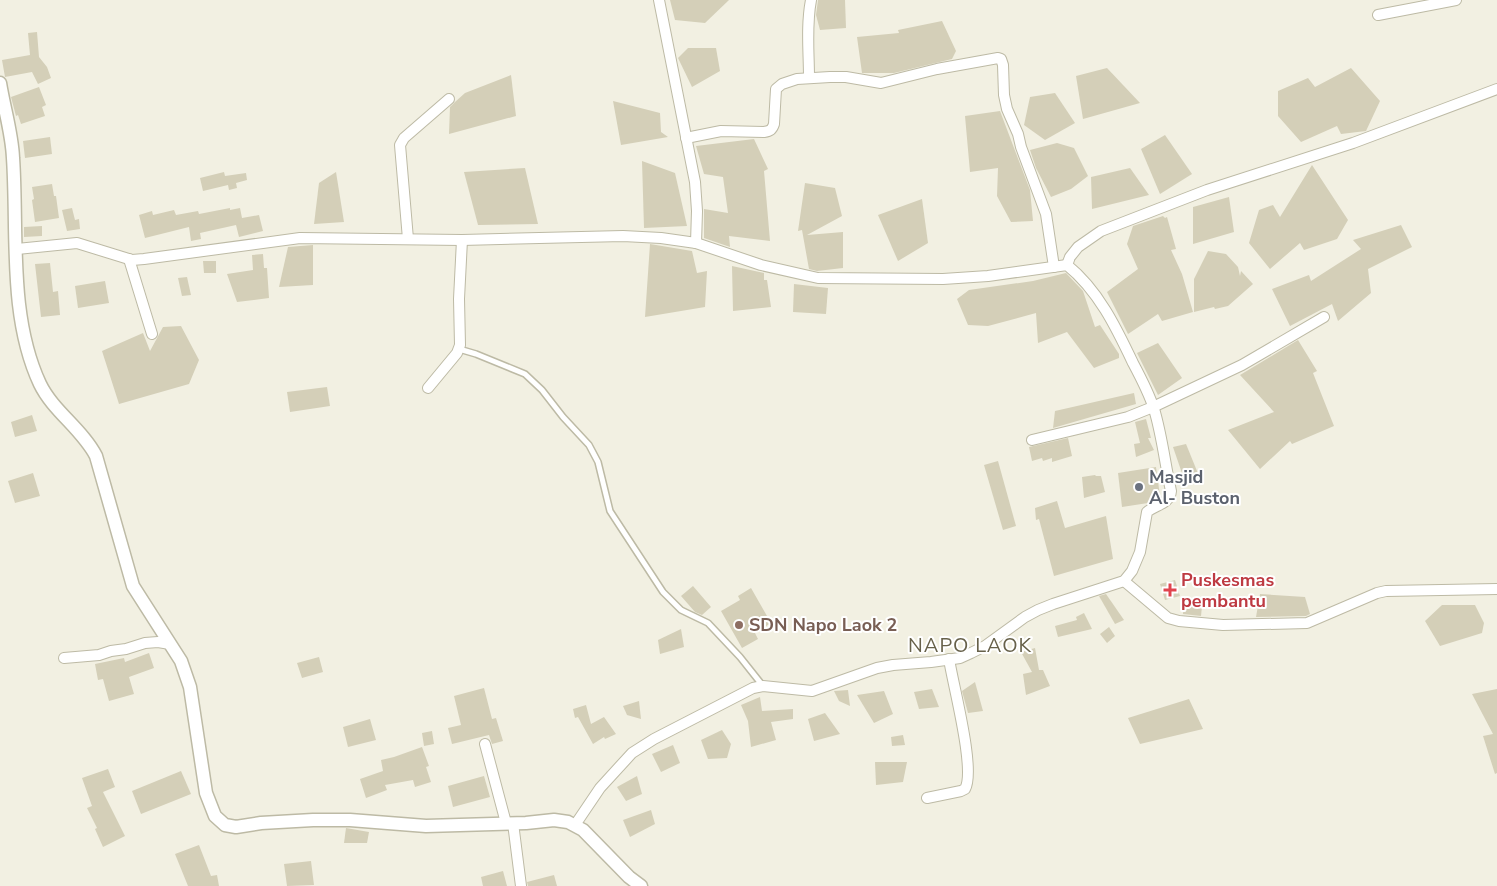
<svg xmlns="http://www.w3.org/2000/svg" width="1497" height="886" font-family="'Nunito Sans',sans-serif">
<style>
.building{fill:#d4cfb8}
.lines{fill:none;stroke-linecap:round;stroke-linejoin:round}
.service-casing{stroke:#bdbaa5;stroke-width:8}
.minor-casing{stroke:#bdbaa5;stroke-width:12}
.tertiary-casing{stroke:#bdbaa5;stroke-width:15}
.service{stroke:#fff;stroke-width:5}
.minor{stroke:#fff;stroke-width:10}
.tertiary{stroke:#fff;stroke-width:12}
.worship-dot{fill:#6b7280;stroke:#fff;stroke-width:2}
.health-dot{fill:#e0444e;stroke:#fff;stroke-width:2}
.education-dot{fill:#8d6e63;stroke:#fff;stroke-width:2}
.labels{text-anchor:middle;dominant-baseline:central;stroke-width:4;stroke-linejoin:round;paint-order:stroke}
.worship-label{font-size:18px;font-weight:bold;fill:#5b616d;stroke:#fff;text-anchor:start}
.health-label{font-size:18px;font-weight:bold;fill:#be3a42;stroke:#fff;text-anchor:start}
.education-label{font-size:18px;font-weight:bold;fill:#785e54;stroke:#fff;text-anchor:start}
.quarter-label{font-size:20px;letter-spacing:1px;fill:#67614a;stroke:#fff}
</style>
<rect width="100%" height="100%" fill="#f2f0e2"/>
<g class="building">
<path d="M 670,0 L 729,0 L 705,23 L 675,20 Z"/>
<path d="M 818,0 L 845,0 L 846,28 L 820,30 L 816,15 Z"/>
<path d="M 942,21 L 956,51 L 952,59 L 894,73 L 862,73 L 857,37 L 899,33 L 898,30 Z"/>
<path d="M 37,32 L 39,57 L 47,67 L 51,78 L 38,84 L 32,72 L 5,77 L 2,60 L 30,55 L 28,33 Z"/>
<path d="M 688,48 L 716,48 L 720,71 L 692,87 L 678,58 Z"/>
<path d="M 1107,68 L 1140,103 L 1083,119 L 1076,76 Z"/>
<path d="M 1351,68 L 1380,101 L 1366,131 L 1341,134 L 1337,126 L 1301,142 L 1278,116 L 1278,91 L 1308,78 L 1315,87 Z"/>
<path d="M 511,75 L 516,116 L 449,134 L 450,107 L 455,102 L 465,93 Z"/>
<path d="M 39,87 L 46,105 L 42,107 L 45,116 L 21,124 L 18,115 L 16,116 L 11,97 Z"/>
<path d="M 1055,93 L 1075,123 L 1045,140 L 1024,125 L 1030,97 Z"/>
<path d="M 613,101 L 660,113 L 661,132 L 668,137 L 621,145 Z"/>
<path d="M 1000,111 L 1030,190 L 1033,221 L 1011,222 L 997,196 L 998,168 L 970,172 L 965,116 Z"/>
<path d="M 1165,135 L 1192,174 L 1160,194 L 1141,149 Z"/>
<path d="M 50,137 L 52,154 L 25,158 L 23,141 Z"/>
<path d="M 754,139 L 768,169 L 764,171 L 770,241 L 729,236 L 730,247 L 704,238 L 704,209 L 728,213 L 723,177 L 704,174 L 696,146 Z"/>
<path d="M 1057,143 L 1074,148 L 1088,176 L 1071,189 L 1051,197 L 1036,168 L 1030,150 Z"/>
<path d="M 642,161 L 675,173 L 687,226 L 644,228 Z"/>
<path d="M 1312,165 L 1348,220 L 1337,239 L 1304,250 L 1300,243 L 1270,269 L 1249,243 L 1259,210 L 1273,205 L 1280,217 Z"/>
<path d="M 525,168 L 538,224 L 478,225 L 464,172 Z"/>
<path d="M 1130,168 L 1149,195 L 1092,209 L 1091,177 Z"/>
<path d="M 224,172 L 225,176 L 246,173 L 247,180 L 236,183 L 237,188 L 229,190 L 228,185 L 203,191 L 200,178 Z"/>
<path d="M 336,172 L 344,222 L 314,224 L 319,183 Z"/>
<path d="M 805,183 L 835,188 L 842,216 L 807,235 L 843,232 L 843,268 L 817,271 L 809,269 L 802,230 L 798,231 Z"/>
<path d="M 52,184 L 54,196 L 56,196 L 59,218 L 35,222 L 32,200 L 34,199 L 32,187 Z"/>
<path d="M 1229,197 L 1234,232 L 1193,244 L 1193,207 Z"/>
<path d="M 922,199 L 928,243 L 898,261 L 878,215 Z"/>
<path d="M 72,208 L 75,220 L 79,219 L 80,229 L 67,231 L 62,210 Z"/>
<path d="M 230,208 L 230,210 L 240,208 L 242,218 L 259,215 L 263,231 L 239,237 L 236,225 L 200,233 L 201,239 L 191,241 L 189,227 L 145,238 L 139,215 L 152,211 L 153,215 L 174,210 L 176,215 L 198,211 L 199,214 Z"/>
<path d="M 1163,216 L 1165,218 L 1167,217 L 1176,249 L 1171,250 L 1182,274 L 1193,312 L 1162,321 L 1158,314 L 1128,334 L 1107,292 L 1138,269 L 1127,244 L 1133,226 Z"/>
<path d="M 1401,225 L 1412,247 L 1368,269 L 1371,293 L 1338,321 L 1332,304 L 1290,326 L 1272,289 L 1309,275 L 1311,281 L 1361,249 L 1353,240 Z"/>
<path d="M 42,226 L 42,236 L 24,237 L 24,227 Z"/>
<path d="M 650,244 L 692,251 L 697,273 L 707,271 L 705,307 L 645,317 Z"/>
<path d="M 313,245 L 313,285 L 279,287 L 288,247 Z"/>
<path d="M 1208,251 L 1226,254 L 1238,267 L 1240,276 L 1241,271 L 1253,284 L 1228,306 L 1215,309 L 1214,307 L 1194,312 L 1194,279 Z"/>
<path d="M 263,254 L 264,268 L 267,268 L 269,298 L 237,302 L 227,274 L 253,270 L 252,255 Z"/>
<path d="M 203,261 L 216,261 L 216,273 L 204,273 Z"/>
<path d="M 50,263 L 53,292 L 58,291 L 60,315 L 41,317 L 35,264 Z"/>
<path d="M 732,266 L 764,273 L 764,280 L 767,280 L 771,307 L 733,311 Z"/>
<path d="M 1066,273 L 1083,291 L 1095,327 L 1100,325 L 1119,354 L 1119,358 L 1094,368 L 1067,332 L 1038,343 L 1036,313 L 988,326 L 968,325 L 957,299 L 969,290 L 1033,281 Z"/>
<path d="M 187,277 L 191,295 L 182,296 L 178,278 Z"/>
<path d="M 105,281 L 109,303 L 78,308 L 75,286 Z"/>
<path d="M 794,284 L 828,288 L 826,314 L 793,312 Z"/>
<path d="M 181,326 L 199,360 L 189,384 L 119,404 L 102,351 L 143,333 L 150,351 L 163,327 Z"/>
<path d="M 1298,340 L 1317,371 L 1313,373 L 1334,426 L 1292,444 L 1290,441 L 1260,469 L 1228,430 L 1274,412 L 1240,375 Z"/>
<path d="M 1158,343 L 1182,378 L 1158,395 L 1137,353 Z"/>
<path d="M 327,387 L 330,406 L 290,412 L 287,392 Z"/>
<path d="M 1134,393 L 1136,404 L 1053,428 L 1055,411 Z"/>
<path d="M 32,415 L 37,431 L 15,437 L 11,422 Z"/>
<path d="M 1146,419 L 1151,438 L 1148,438 L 1154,450 L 1136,457 L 1134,444 L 1140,443 L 1135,422 Z"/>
<path d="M 1068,438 L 1072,456 L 1052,462 L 1052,458 L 1043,461 L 1042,458 L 1032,461 L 1029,447 Z"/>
<path d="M 1186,444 L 1199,476 L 1185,482 L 1173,447 Z"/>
<path d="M 998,461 L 1016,526 L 1003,530 L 984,465 Z"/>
<path d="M 1156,467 L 1160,496 L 1148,503 L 1122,507 L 1118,473 Z"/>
<path d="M 33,473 L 40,496 L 15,503 L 8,481 Z"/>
<path d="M 1095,475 L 1096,476 L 1101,476 L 1105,492 L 1084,498 L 1082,477 Z"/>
<path d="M 1057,501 L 1065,528 L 1106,516 L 1113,559 L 1054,576 L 1039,519 L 1036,520 L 1035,508 Z"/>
<path d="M 1175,580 L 1180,596 L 1165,600 L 1160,584 Z"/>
<path d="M 693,586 L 711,607 L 702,615 L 695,612 L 681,596 Z"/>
<path d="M 751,588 L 771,623 L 755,633 L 758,639 L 742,648 L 721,611 L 740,600 L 738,596 Z"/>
<path d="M 1106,594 L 1124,620 L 1115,624 L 1099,596 Z"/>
<path d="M 1260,594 L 1305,597 L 1310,614 L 1306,616 L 1256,617 Z"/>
<path d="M 1184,603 L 1202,606 L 1201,616 L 1183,614 Z"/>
<path d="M 1442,605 L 1475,605 L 1484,623 L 1482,633 L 1440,646 L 1425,621 Z"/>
<path d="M 1084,613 L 1092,629 L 1058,637 L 1055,626 L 1077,620 L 1076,617 Z"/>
<path d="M 1109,627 L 1115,636 L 1107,643 L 1100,634 Z"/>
<path d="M 681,629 L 684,647 L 660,654 L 658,640 Z"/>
<path d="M 1035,648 L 1039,670 L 1043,670 L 1050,686 L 1026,695 L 1023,674 L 1032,672 L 1021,652 Z"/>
<path d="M 149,653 L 154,668 L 129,677 L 134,694 L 109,701 L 103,679 L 98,680 L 95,664 L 124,658 L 125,662 Z"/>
<path d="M 319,657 L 323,672 L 302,678 L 297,663 Z"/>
<path d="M 975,682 L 983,711 L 968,713 L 962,691 Z"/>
<path d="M 484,688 L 492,719 L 496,718 L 503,741 L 492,744 L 489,735 L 452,744 L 448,728 L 461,725 L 454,696 Z"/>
<path d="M 932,689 L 939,707 L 919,709 L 914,692 Z"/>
<path d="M 1497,689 L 1497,773 L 1495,774 L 1483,736 L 1493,734 L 1472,694 Z"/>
<path d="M 848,690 L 850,706 L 839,701 L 834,691 Z"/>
<path d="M 884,691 L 893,714 L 874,723 L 857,695 Z"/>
<path d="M 760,697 L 762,711 L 793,709 L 793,719 L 771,722 L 776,740 L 751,747 L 748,721 L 741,705 Z"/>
<path d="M 1189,699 L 1203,729 L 1140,744 L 1128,718 Z"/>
<path d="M 639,701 L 641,719 L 627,715 L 623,706 Z"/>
<path d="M 586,705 L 591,724 L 604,717 L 616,734 L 605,739 L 604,737 L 593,744 L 578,717 L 575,718 L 573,709 Z"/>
<path d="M 825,713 L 840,734 L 814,741 L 808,719 Z"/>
<path d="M 370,719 L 376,740 L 348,747 L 343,727 Z"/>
<path d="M 722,730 L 731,744 L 727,758 L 708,759 L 701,740 Z"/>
<path d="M 432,731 L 434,744 L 424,746 L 422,733 Z"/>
<path d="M 903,735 L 905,745 L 892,746 L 891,737 Z"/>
<path d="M 673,745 L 680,763 L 661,772 L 652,754 Z"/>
<path d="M 422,747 L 429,766 L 426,767 L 431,782 L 415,787 L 413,780 L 385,785 L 387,790 L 366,798 L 360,779 L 383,771 L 381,760 L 394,757 Z"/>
<path d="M 875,762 L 907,762 L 903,782 L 876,785 Z"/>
<path d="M 108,769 L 115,787 L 103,792 L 125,836 L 103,847 L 95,829 L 97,828 L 87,808 L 92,806 L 82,778 Z"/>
<path d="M 181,771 L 191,794 L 141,814 L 132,791 Z"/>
<path d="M 484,776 L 490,797 L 453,807 L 448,786 Z"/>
<path d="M 637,776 L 642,794 L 626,801 L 617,787 Z"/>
<path d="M 651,810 L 655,824 L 630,837 L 623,820 Z"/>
<path d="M 346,828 L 369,832 L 367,843 L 344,843 Z"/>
<path d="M 199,845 L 211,876 L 217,875 L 219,886 L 188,886 L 175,854 Z"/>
<path d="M 311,861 L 314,885 L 287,886 L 284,864 Z"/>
<path d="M 503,871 L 507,886 L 483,886 L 481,877 Z"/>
<path d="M 554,875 L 557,886 L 528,886 L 527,882 Z"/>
</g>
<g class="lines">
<g class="service-casing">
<path id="service" d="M 459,349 L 476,354 L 525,374 L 542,390 L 563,417 L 589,445 L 598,462 L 610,511 L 663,592 L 681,610 L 708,623 L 740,657 L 763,686"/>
</g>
<g class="minor-casing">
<g id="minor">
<path d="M 659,0 L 695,182 L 697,211 L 696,243"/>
<path d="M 1378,15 L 1456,0"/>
<path d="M 809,78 C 809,52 806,26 811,0"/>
<path d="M 686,138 L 721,131 L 764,132 C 770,131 772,130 774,124 L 776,89 L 782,84 L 797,79 L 830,77 L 846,77 L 881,83 L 937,69 L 998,58 L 1001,59 L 1003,65 L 1004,95 L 1007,109 L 1018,134 L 1021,147 L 1046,214 L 1054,267"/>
<path d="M 408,239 L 400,145 L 404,138 L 449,99"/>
<path d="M 17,249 L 77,243 L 132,260 L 144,259 L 300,238 L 462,240 L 623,236 L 661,238 L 696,243 L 761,265 L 818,278 L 943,279 L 988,276 L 1067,265 C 1098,290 1116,327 1133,363 C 1141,378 1149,393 1154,409 C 1162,435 1165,464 1171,491 C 1170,504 1155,505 1147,512 L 1140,552 L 1132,571 L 1124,581 L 1053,604 L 1038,610 L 1025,617 L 985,646 L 971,653 L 960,658 L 931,662 L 893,665 L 877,668 L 812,691 L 763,686 L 753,688 L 654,739 L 632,753 L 600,788 L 575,825"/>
<path d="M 129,259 L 152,334"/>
<path d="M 1067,265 L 1070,257 L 1078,247 L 1101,231 L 1207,190 L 1353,143 L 1497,89"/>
<path d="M 428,388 L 457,353 L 460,345 L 459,299 L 462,240"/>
<path d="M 1032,440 L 1128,417 L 1153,407 L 1242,365 L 1324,317"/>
<path d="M 1124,581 L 1168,618 L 1179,621 L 1223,625 L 1307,623 L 1377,593 L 1386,591 L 1497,589"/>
<path d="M 64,658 L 99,655 L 111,651 L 126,649 L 145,643 L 158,642 L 170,644"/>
<path d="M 485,744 L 506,823"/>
<path d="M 927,798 L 961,791 L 965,789 C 976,770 953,685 949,659"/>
<path d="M 513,823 L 521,886"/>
</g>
</g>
<g class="tertiary-casing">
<path id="tertiary" d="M 0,83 C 4,108 12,133 13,158 C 18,231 8,316 40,384 C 53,411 82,429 96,456 L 133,586 L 181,661 L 190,687 L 206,793 L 215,816 L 225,825 L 236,827 L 261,823 L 313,820 L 350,820 L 426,826 L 526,823 L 554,820 L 568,822 L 583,830 L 629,877 L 641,886"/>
</g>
<use href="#service" class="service"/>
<use href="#minor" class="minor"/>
<use href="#tertiary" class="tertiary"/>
</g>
<circle class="worship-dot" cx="1139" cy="487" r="5"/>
<path class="health-dot" d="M1167.5 582.5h5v5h5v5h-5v5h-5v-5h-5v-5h5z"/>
<circle class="education-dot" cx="739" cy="625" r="5"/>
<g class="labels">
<g class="worship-label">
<text x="1149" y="477">Masjid<tspan x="1149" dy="21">Al- Buston</tspan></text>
</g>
<g class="health-label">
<text x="1181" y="580">Puskesmas<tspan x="1181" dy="21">pembantu</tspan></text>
</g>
<g class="education-label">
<text x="749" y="625">SDN Napo Laok 2</text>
</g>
<g class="quarter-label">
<text x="970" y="645">NAPO LAOK</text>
</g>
</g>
</svg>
